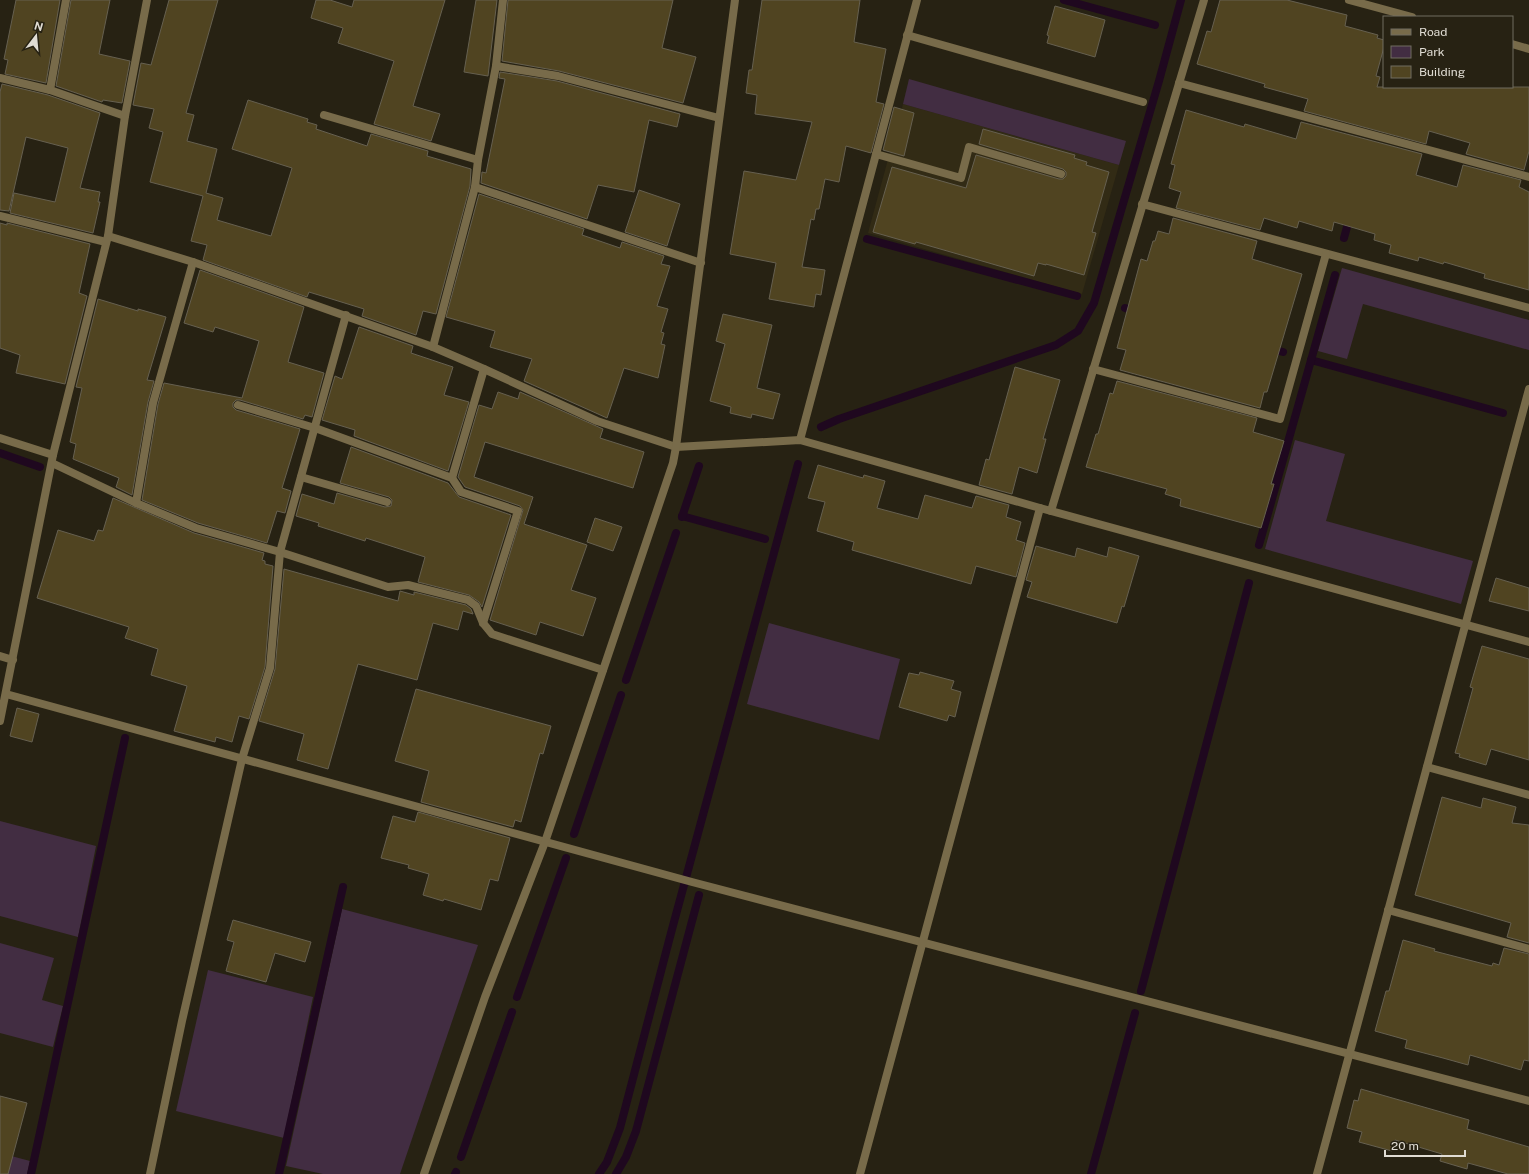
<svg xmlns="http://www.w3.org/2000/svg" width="1529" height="1174" font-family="'Public Sans',sans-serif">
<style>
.built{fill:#322b15}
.green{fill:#422d42}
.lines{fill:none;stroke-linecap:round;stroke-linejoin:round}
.stream{stroke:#1f081f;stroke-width:8}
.building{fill:#504421;stroke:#666050}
.service{stroke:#786b4a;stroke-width:8}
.minor{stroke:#786b4a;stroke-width:8}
.tertiary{stroke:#786b4a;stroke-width:8}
</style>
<rect width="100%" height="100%" fill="#272213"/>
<path class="built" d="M 903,104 L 1119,165 L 1082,294 L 868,233 Z"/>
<g class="green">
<path d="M 909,79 L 1126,141 L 1119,165 L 903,104 Z"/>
<path d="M 1342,268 L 1529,320 L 1529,350 L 1363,304 L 1347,359 L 1318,351 Z"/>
<path d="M 1295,440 L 1345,454 L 1326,521 L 1473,561 L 1461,604 L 1265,549 Z"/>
<path d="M 769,623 L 900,659 L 879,740 L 747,704 Z"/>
<path d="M 0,821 L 96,846 L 78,937 L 0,916 Z"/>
<path d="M 342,909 L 478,945 L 400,1174 L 323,1174 L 286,1166 Z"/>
<path d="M 0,943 L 54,958 L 42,1000 L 63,1006 L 53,1047 L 0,1033 Z"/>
<path d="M 208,970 L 313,997 L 284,1138 L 176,1111 Z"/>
<path d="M 0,1153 L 30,1161 L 27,1174 L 0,1174 Z"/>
</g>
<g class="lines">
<g class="stream">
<path d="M 1064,0 L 1155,25"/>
<path d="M 1344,238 L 1350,216"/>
<path d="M 867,239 L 1077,296"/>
<path d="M 1125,308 L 1138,312"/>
<path d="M 1268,348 L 1283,352"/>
<path d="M 1311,360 L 1503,413"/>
<path d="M 821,427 L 839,419 L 1056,345 L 1078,331 L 1094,303 L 1159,81 L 1181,0"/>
<path d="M 0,453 L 40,467"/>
<path d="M 682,516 L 765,539"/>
<path d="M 682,517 L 699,466"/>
<path d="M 1259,545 L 1335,275"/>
<path d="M 626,680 L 676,533"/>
<path d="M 574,834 L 621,695"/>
<path d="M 1141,991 L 1249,583"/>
<path d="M 517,997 L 566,858"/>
<path d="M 461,1157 L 512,1012"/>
<path d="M 31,1174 L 125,738"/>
<path d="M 279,1174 L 343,887"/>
<path d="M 455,1174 L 456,1172"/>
<path d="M 599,1174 L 607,1162 L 620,1128 L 671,933 L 798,464"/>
<path d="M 616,1174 L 626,1157 L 636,1131 L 699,895"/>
<path d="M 1091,1174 L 1135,1013"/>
</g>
</g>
<g class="building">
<path d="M 16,0 L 60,0 L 46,83 L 5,74 L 8,60 L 4,59 Z"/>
<path d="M 71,0 L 110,0 L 99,54 L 130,61 L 122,103 L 103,100 L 102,102 L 56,86 Z"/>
<path d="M 169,0 L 218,0 L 186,113 L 194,115 L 187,141 L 217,149 L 206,193 L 223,198 L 217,220 L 271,236 L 292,168 L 232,149 L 248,100 L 308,119 L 307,122 L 317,125 L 316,129 L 367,146 L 371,134 L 428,151 L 427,156 L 471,169 L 470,186 L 436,314 L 423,311 L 416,335 L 362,316 L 364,309 L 309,292 L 307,297 L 203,260 L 207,245 L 191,241 L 203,196 L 150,182 L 163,132 L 149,128 L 154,109 L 133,105 L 141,63 L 151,65 Z"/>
<path d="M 316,0 L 330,0 L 352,7 L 354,0 L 445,0 L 413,106 L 440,114 L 431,141 L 374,124 L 394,61 L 338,43 L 343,28 L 311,18 Z"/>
<path d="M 476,0 L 497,0 L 488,76 L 464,72 Z"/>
<path d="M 508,0 L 673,0 L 662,48 L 696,57 L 683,103 L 559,71 L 502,61 Z"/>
<path d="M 762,0 L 860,0 L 854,42 L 886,49 L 876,102 L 884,104 L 871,153 L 846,146 L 839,182 L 825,179 L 819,209 L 816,209 L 814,220 L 811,219 L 802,267 L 825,270 L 821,295 L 816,294 L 814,307 L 769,299 L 776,263 L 730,254 L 744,171 L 796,180 L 812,122 L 755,114 L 757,95 L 746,93 L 749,70 L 752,70 Z"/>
<path d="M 1220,0 L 1287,0 L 1347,15 L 1345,26 L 1378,35 L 1377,38 L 1384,40 L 1384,47 L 1376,76 L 1380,77 L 1377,87 L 1529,87 L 1529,151 L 1524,170 L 1466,154 L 1470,143 L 1429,131 L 1426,144 L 1304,111 L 1308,99 L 1264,87 L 1265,84 L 1197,64 L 1207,31 L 1211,32 Z"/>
<path d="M 1055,6 L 1105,20 L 1095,57 L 1047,43 L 1049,36 L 1047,35 Z"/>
<path d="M 500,72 L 557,81 L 680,114 L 677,127 L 649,120 L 634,192 L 598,185 L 587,219 L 481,183 L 482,172 L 486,173 L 505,79 L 499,78 Z"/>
<path d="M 2,84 L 48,95 L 100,113 L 80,188 L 100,192 L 98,202 L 100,202 L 93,233 L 10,213 L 14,193 L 55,202 L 68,148 L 26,137 L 9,211 L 0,210 L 0,92 Z"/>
<path d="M 894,107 L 914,113 L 904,156 L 883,150 Z"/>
<path d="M 1186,110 L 1244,127 L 1245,124 L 1296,139 L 1301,122 L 1422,154 L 1416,175 L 1457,187 L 1463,165 L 1521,180 L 1519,187 L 1529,192 L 1529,290 L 1484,278 L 1485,274 L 1444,262 L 1443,264 L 1419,257 L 1418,261 L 1389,253 L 1391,245 L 1374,240 L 1375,234 L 1334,222 L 1332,231 L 1299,221 L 1297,228 L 1264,218 L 1260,230 L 1176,208 L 1181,192 L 1169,188 L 1175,165 L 1171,164 Z"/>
<path d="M 983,129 L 1075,155 L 1074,158 L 1087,162 L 1086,165 L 1109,172 L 1092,232 L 1096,233 L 1084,275 L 1046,264 L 1046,265 L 1038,263 L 1034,276 L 916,242 L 915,244 L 873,232 L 892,167 L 966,188 L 976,155 L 1059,179 L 1063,179 L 1066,176 L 1066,172 L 1063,169 L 979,144 Z"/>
<path d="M 639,190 L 680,204 L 667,246 L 625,232 Z"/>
<path d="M 479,194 L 584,229 L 582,235 L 620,248 L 622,242 L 664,256 L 661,264 L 670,266 L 657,306 L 668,309 L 661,332 L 664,333 L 661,344 L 665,345 L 658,378 L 624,368 L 607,418 L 524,381 L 532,359 L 490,347 L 495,331 L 446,317 Z"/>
<path d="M 1173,218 L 1257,241 L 1252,259 L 1302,274 L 1267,392 L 1264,392 L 1260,408 L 1120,370 L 1126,350 L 1117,348 L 1141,259 L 1147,261 L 1153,241 L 1155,241 L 1158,231 L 1169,234 Z"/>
<path d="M 0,223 L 7,225 L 7,223 L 90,244 L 79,293 L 87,296 L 65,384 L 16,373 L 20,355 L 0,348 Z"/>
<path d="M 200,270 L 304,307 L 288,362 L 324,373 L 312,417 L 305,415 L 303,419 L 240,400 L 236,400 L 233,403 L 233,407 L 236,410 L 300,429 L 282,488 L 291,491 L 285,513 L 277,511 L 267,543 L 198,523 L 142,500 L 158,404 L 164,383 L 242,398 L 259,341 L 215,327 L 213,332 L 184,323 Z"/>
<path d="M 98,299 L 138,311 L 138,309 L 166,317 L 147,380 L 154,381 L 148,402 L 132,495 L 116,487 L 119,478 L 73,459 L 76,444 L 70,442 L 82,388 L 76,387 Z"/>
<path d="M 723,314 L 772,325 L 757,388 L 780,394 L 773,419 L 752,414 L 751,418 L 730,413 L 731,407 L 710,401 L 725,344 L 716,341 Z"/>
<path d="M 359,327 L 413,346 L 411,353 L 453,367 L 444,395 L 469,402 L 448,471 L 354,436 L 355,430 L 322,420 L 335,376 L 342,379 Z"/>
<path d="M 1015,367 L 1060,380 L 1043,439 L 1046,439 L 1037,473 L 1019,467 L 1012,494 L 979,485 L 986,459 L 989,460 Z"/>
<path d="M 1117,381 L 1257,418 L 1253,432 L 1284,441 L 1271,484 L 1274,484 L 1261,528 L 1180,506 L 1181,499 L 1165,494 L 1167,489 L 1086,467 L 1096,434 L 1098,434 L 1110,393 L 1113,394 Z"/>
<path d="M 498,392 L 518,399 L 520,392 L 603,429 L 600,438 L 644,452 L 633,488 L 485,442 L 474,477 L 533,497 L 524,524 L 587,545 L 571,590 L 596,598 L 583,636 L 540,622 L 536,635 L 490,620 L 523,510 L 520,506 L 465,487 L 458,477 L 479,405 L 492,409 Z"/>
<path d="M 351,447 L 448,483 L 459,497 L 511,515 L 482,607 L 479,602 L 469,595 L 418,582 L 425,557 L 366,538 L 365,541 L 318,526 L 319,523 L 296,516 L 302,494 L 334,504 L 337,493 L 385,507 L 391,506 L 392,500 L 389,497 L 340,483 Z"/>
<path d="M 818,465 L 863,478 L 864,475 L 885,481 L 877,508 L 918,519 L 925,495 L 972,508 L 976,496 L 1009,505 L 1006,517 L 1021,522 L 1016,540 L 1025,543 L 1016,577 L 976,566 L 971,584 L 852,550 L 854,542 L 817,531 L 825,502 L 808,498 Z"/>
<path d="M 113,498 L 194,533 L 264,553 L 262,560 L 265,561 L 265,564 L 273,566 L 265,667 L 249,719 L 239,716 L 232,742 L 216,737 L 215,742 L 174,731 L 187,686 L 151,675 L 158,649 L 125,638 L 129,627 L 37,598 L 58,530 L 94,541 L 98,530 L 103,531 Z"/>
<path d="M 595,518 L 622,527 L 613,551 L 587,542 Z"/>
<path d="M 1036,546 L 1075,557 L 1077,548 L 1107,557 L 1109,547 L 1139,556 L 1124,607 L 1122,606 L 1117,623 L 1027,597 L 1032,582 L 1026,580 Z"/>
<path d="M 284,569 L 398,601 L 400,591 L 414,595 L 414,592 L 466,605 L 471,609 L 473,614 L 463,611 L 458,630 L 433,623 L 417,680 L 358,664 L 328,769 L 297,760 L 304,734 L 259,721 L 275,669 Z"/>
<path d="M 1496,578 L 1529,588 L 1529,611 L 1489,601 Z"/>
<path d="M 1482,646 L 1529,659 L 1529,760 L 1491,749 L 1486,765 L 1459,757 L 1460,754 L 1455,753 L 1473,688 L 1470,687 Z"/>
<path d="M 920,672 L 954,681 L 951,689 L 961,692 L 955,717 L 949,715 L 947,721 L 899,707 L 909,673 L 919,675 Z"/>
<path d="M 416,689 L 551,726 L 543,754 L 540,753 L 521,822 L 515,820 L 513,827 L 421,802 L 429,771 L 395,761 Z"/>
<path d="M 17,708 L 39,714 L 32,742 L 10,736 Z"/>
<path d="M 1442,797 L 1481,808 L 1483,798 L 1516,807 L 1512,823 L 1529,825 L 1529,943 L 1507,937 L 1511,923 L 1415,895 Z"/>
<path d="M 418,812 L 510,838 L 498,881 L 490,879 L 481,910 L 444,899 L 443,901 L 423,895 L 429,874 L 408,868 L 409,865 L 381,858 L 393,816 L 415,822 Z"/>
<path d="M 233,920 L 311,942 L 305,962 L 275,953 L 266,982 L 226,971 L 234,942 L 227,940 Z"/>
<path d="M 1403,940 L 1435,949 L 1434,951 L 1492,966 L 1493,963 L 1499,965 L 1504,948 L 1529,954 L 1529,1061 L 1524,1060 L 1521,1070 L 1470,1055 L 1468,1065 L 1443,1058 L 1405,1048 L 1407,1040 L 1375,1031 L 1386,991 L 1389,991 Z"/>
<path d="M 1361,1089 L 1469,1120 L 1467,1129 L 1529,1147 L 1529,1174 L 1508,1174 L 1468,1163 L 1467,1169 L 1440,1161 L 1442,1154 L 1395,1140 L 1392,1151 L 1359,1142 L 1362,1132 L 1347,1128 L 1354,1100 L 1358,1101 Z"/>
<path d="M 0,1096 L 27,1103 L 8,1174 L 0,1174 Z"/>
</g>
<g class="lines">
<g class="service">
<path d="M 50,90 L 66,0"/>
<path d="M 324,115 L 478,160"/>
<path d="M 876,154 L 961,178 L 969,147 L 1061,174"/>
<path d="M 0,216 L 106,242"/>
<path d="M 238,405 L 315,428"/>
<path d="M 301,477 L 387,502"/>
</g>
<g class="minor">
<path d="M 1349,0 L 1412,17"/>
<path d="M 907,35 L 1143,102"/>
<path d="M 1512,44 L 1529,49"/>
<path d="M 496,66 L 558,76 L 719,118"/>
<path d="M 0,78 L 50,90 L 125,116"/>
<path d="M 1179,83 L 1529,177"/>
<path d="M 475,187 L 701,263"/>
<path d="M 1142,204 L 1529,308"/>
<path d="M 108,236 L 193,262 L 433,347 L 484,369 L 597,421 L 676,447 L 800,440 L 1040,508 L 1529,642"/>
<path d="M 433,347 L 475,187 L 478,160 L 496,66 L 503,0"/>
<path d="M 1093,369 L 1280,419 L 1326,254"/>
<path d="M 315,428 L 452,478 L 461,492 L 518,511 L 483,623"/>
<path d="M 0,438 L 53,455"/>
<path d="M 800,440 L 917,0"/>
<path d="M 52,463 L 136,503 L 196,528 L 280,552 L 388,587 L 408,585 L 468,600 L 476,606 L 483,623 L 492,634 L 603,670"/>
<path d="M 452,478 L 484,369"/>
<path d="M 136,503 L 153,403 L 193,262"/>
<path d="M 1051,511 L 1204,0"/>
<path d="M 0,656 L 13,660"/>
<path d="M 6,694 L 692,882 L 1529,1101"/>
<path d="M 0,721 L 53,455 L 108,236 L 125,116 L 147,0"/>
<path d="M 1427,767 L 1529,795"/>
<path d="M 1388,910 L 1529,949"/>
<path d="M 150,1174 L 182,1021 L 242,759 L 270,668 L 280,552 L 346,315"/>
<path d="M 860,1174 L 1040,508"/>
<path d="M 1317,1174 L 1529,389"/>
</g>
<path class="tertiary" d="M 424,1174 L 485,997 L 545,842 L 673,463 L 676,447 L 735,0"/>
</g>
<rect x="1383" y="16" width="130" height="72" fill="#272213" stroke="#716c60"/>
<rect x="1391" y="29" width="20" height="6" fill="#786b4a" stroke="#716c60"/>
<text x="1419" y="36" font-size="12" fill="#e0dcd3">Road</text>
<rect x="1391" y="46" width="20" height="12" fill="#422d42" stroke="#716c60"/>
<text x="1419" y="56" font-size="12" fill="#e0dcd3">Park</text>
<rect x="1391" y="66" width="20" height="12" fill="#504421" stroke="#716c60"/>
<text x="1419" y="76" font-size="12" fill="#e0dcd3">Building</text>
<g transform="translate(36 36) rotate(16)" stroke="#272213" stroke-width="3" paint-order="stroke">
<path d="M0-3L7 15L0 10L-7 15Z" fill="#e0dcd3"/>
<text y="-6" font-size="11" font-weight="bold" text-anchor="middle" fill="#e0dcd3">N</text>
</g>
<path d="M1385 1150v6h80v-6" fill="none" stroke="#e0dcd3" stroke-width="2"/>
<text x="1391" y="1150" font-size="12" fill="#e0dcd3" stroke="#272213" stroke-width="3" paint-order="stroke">20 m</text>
</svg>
